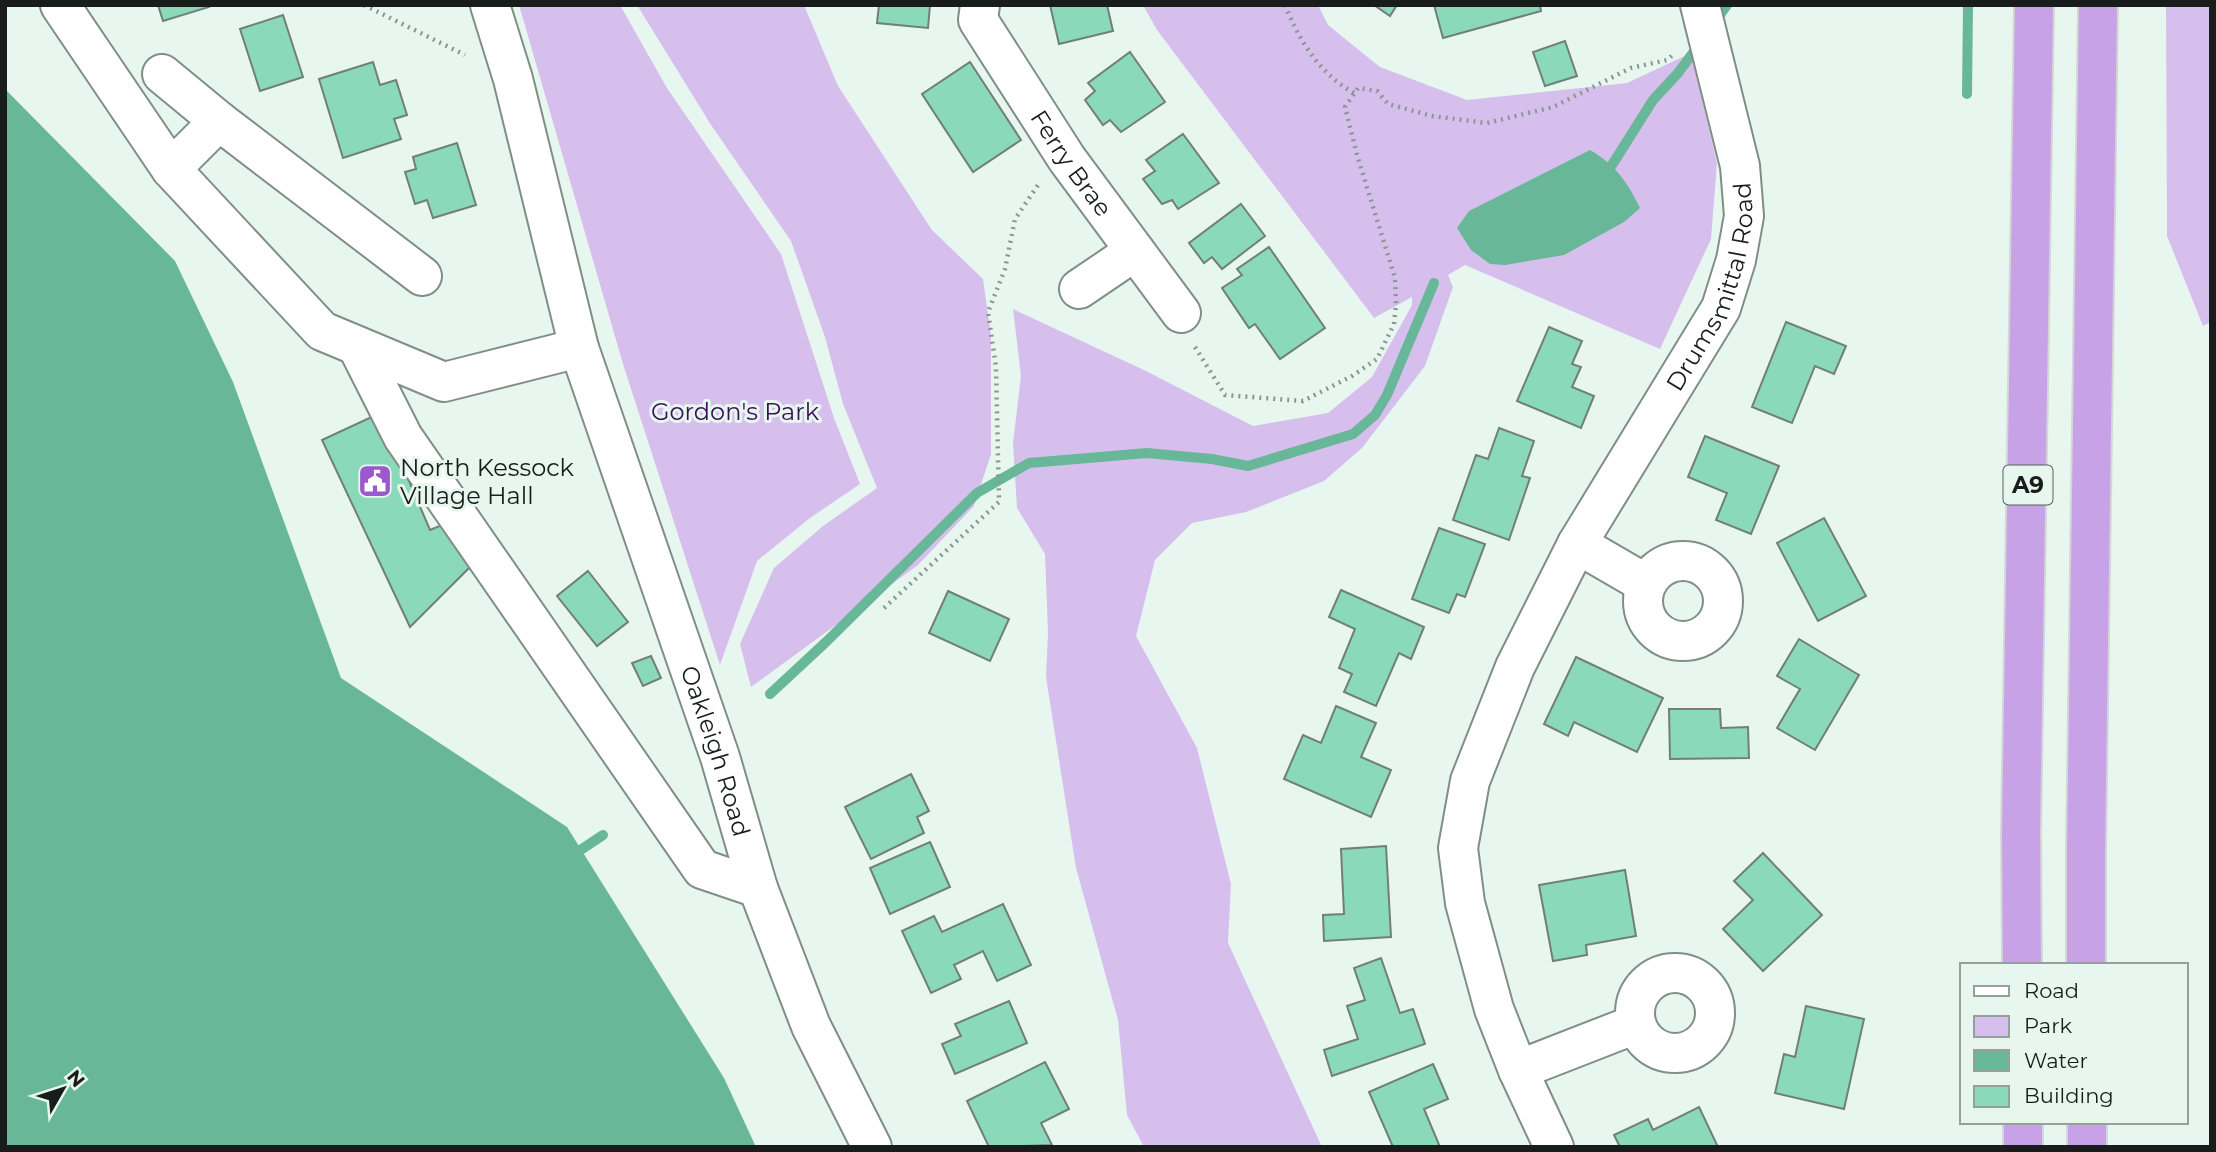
<svg xmlns="http://www.w3.org/2000/svg" width="2216" height="1152" font-family="Montserrat,sans-serif">
<style>
.green{fill:#d7bfed}
.water{fill:#69b799}
.lines{fill:none;stroke-linecap:round;stroke-linejoin:round}
.stream{stroke:#69b799;stroke-width:10}
.building{fill:#8ad9ba;stroke:#717f79;stroke-width:2}
.minor-casing{stroke:#808e88;stroke-width:42}
.highway-casing{stroke:#d5d6d6;stroke-width:42}
.path{stroke:#8b9692;stroke-width:4.5;stroke-dasharray:2 5;stroke-linecap:butt}
.minor{stroke:#fff;stroke-width:38}
.highway{stroke:#c7a2e7;stroke-width:38}
.labels{text-anchor:middle;dominant-baseline:central;stroke-width:6;stroke-linejoin:round;paint-order:stroke}
.shield{fill:#e7f7f0;stroke:#565e5b;stroke-width:2}
.shield-label{font-size:23px;font-weight:bold;fill:#181d1b}
.street-label{font-size:24px;fill:#181d1b;stroke:#e7f7f0}
.park-label{font-size:24px;fill:#3b1056;stroke:#e7f7f0}
.poi-label{font-size:24px;fill:#181d1b;stroke:#e7f7f0;text-anchor:start}
</style>
<rect width="100%" height="100%" fill="#e7f7f0"/>
<g class="green">
<path d="M 519,5 L 620,5 L 667,88 L 781,254 L 834,418 L 860,484 L 810,518 L 757,561 L 720,665 L 623,364 Z"/>
<path d="M 637,5 L 804,5 L 838,86 L 932,230 L 983,279 L 991,336 L 991,454 L 974,506 L 918,565 L 751,687 L 740,644 L 774,568 L 823,526 L 877,488 L 843,404 L 825,337 L 791,241 L 711,125 Z"/>
<path d="M 1143,5 L 1318,5 L 1328,25 L 1380,67 L 1467,100 L 1627,83 L 1691,53 L 1717,163 L 1711,239 L 1660,349 L 1465,265 L 1448,275 L 1453,287 L 1425,366 L 1362,448 L 1324,481 L 1246,512 L 1192,523 L 1155,560 L 1136,636 L 1197,748 L 1231,884 L 1228,943 L 1322,1147 L 1144,1147 L 1127,1115 L 1118,1020 L 1076,868 L 1046,677 L 1048,633 L 1045,554 L 1017,508 L 1013,443 L 1021,376 L 1013,309 L 1146,371 L 1253,426 L 1328,413 L 1372,377 L 1412,305 L 1412,297 L 1374,318 L 1157,30 Z"/>
<path d="M 2166,5 L 2211,5 L 2211,322 L 2203,326 L 2167,236 Z"/>
</g>
<g class="water">
<path d="M 5,89 L 175,261 L 233,382 L 341,678 L 567,827 L 724,1078 L 756,1147 L 5,1147 Z"/>
<path d="M 1590,150 C 1616,165 1627,182 1640,208 L 1624,222 L 1564,255 L 1505,265 L 1490,264 L 1471,250 L 1457,228 L 1469,211 Z"/>
</g>
<g class="lines">
<g class="stream">
<path d="M 1714,23 L 1727,5"/>
<path d="M 1967,94 L 1968,5"/>
<path d="M 1612,165 L 1653,100 L 1678,73 L 1701,42"/>
<path d="M 770,694 L 826,642 L 977,493 L 1029,463 L 1147,453 L 1212,459 L 1248,466 L 1353,434 L 1375,415 L 1387,395 L 1434,283"/>
<path d="M 570,857 L 603,835"/>
</g>
</g>
<g class="building">
<path d="M 158,5 L 208,5 L 209,7 L 163,21 Z"/>
<path d="M 879,5 L 930,5 L 928,28 L 877,23 Z"/>
<path d="M 1050,5 L 1107,5 L 1113,31 L 1059,44 Z"/>
<path d="M 1374,5 L 1397,5 L 1390,16 Z"/>
<path d="M 1434,5 L 1540,5 L 1541,11 L 1443,38 Z"/>
<path d="M 283,15 L 303,77 L 260,91 L 240,29 Z"/>
<path d="M 1565,41 L 1577,76 L 1545,86 L 1533,52 Z"/>
<path d="M 1130,52 L 1165,102 L 1121,132 L 1110,120 L 1103,125 L 1085,100 L 1095,91 L 1088,83 Z"/>
<path d="M 373,62 L 380,85 L 396,80 L 407,115 L 394,119 L 401,139 L 343,158 L 319,79 Z"/>
<path d="M 970,62 L 1021,140 L 973,172 L 922,94 Z"/>
<path d="M 1183,134 L 1219,183 L 1178,209 L 1172,200 L 1162,204 L 1143,179 L 1155,171 L 1146,160 Z"/>
<path d="M 457,143 L 476,205 L 433,218 L 427,200 L 415,204 L 405,172 L 416,169 L 413,157 Z"/>
<path d="M 1241,204 L 1265,236 L 1222,269 L 1212,257 L 1204,263 L 1189,243 Z"/>
<path d="M 1269,247 L 1325,328 L 1280,359 L 1255,324 L 1249,328 L 1222,288 L 1242,275 L 1237,269 Z"/>
<path d="M 1786,322 L 1846,346 L 1834,374 L 1815,366 L 1792,423 L 1752,407 Z"/>
<path d="M 1549,327 L 1582,341 L 1572,364 L 1581,367 L 1572,387 L 1594,396 L 1581,428 L 1517,401 Z"/>
<path d="M 380,413 L 430,530 L 447,523 L 473,564 L 410,627 L 322,440 Z"/>
<path d="M 1499,428 L 1534,441 L 1522,476 L 1530,478 L 1509,540 L 1453,520 L 1476,455 L 1488,459 Z"/>
<path d="M 1705,436 L 1779,466 L 1751,534 L 1716,520 L 1727,493 L 1688,477 Z"/>
<path d="M 1824,518 L 1866,596 L 1818,621 L 1777,543 Z"/>
<path d="M 1439,528 L 1485,544 L 1465,597 L 1457,594 L 1449,613 L 1412,599 Z"/>
<path d="M 588,571 L 628,622 L 597,646 L 557,596 Z"/>
<path d="M 1341,590 L 1424,627 L 1411,659 L 1399,653 L 1376,706 L 1344,692 L 1352,674 L 1339,668 L 1355,629 L 1329,617 Z"/>
<path d="M 948,591 L 1009,619 L 990,661 L 929,633 Z"/>
<path d="M 1799,639 L 1859,675 L 1815,750 L 1777,728 L 1800,689 L 1777,676 Z"/>
<path d="M 651,656 L 661,678 L 643,686 L 632,663 Z"/>
<path d="M 1576,657 L 1663,698 L 1637,752 L 1574,722 L 1568,736 L 1544,724 Z"/>
<path d="M 1336,706 L 1376,723 L 1361,757 L 1391,770 L 1371,817 L 1284,779 L 1303,735 L 1321,743 Z"/>
<path d="M 1669,709 L 1720,709 L 1721,728 L 1748,727 L 1749,758 L 1670,759 Z"/>
<path d="M 911,774 L 929,811 L 917,817 L 924,833 L 871,859 L 845,807 Z"/>
<path d="M 930,842 L 950,887 L 890,914 L 870,868 Z"/>
<path d="M 1386,846 L 1391,937 L 1324,941 L 1323,915 L 1344,914 L 1341,849 Z"/>
<path d="M 1763,853 L 1822,915 L 1763,971 L 1723,929 L 1753,900 L 1734,881 Z"/>
<path d="M 1625,870 L 1636,936 L 1586,945 L 1587,955 L 1553,961 L 1539,885 Z"/>
<path d="M 1003,904 L 1031,965 L 997,981 L 983,951 L 954,965 L 961,979 L 931,993 L 902,931 L 934,916 L 942,932 Z"/>
<path d="M 1381,958 L 1400,1013 L 1413,1009 L 1425,1044 L 1332,1076 L 1324,1050 L 1358,1039 L 1347,1006 L 1365,1000 L 1354,968 Z"/>
<path d="M 1009,1001 L 1027,1043 L 955,1074 L 942,1044 L 961,1036 L 955,1024 Z"/>
<path d="M 1806,1006 L 1864,1019 L 1844,1109 L 1775,1093 L 1784,1054 L 1795,1057 Z"/>
<path d="M 1045,1062 L 1069,1109 L 1041,1123 L 1052,1145 L 989,1147 L 967,1101 Z"/>
<path d="M 1433,1064 L 1448,1099 L 1424,1109 L 1440,1147 L 1393,1147 L 1369,1092 Z"/>
<path d="M 1699,1107 L 1718,1147 L 1620,1147 L 1614,1135 L 1648,1119 L 1653,1130 Z"/>
</g>
<g class="lines">
<g class="minor-casing">
<g id="minor">
<path d="M 60,5 L 171,169 L 322,331 L 444,382 L 579,348"/>
<path id="s1" d="M 490,5 L 513,79 L 579,348 L 720,757 L 758,888 L 811,1026 L 872,1147"/>
<path id="s2" d="M 980,5 L 978,20 L 1067,159 L 1181,313"/>
<path d="M 162,74 L 219,121 L 171,169"/>
<path d="M 219,121 L 422,276"/>
<path d="M 1079,289 L 1135,251"/>
<path d="M 357,346 L 403,437 L 702,869 L 758,888"/>
<path d="M 1577,544 L 1646,584"/>
<circle cx="1683" cy="601" r="40"/>
<circle cx="1675" cy="1013" r="40"/>
<path d="M 1518,1070 L 1636,1024"/>
<path id="s3" d="M 1554,1147 L 1518,1070 L 1494,1009 L 1465,903 L 1458,848 L 1470,781 L 1515,667 L 1577,544 L 1721,308 L 1736,260 L 1744,216 L 1740,166 L 1700,5"/>
</g>
</g>
<g class="highway-casing">
<g id="highway">
<path d="M 2022,965 L 2021,832 L 2034,5"/>
<path d="M 2086,965 L 2086,849 L 2098,5"/>
<path d="M 2023,1122 L 2023,1147"/>
<path d="M 2087,1122 L 2087,1147"/>
</g>
</g>
<g class="path">
<path d="M 364,5 L 465,55"/>
<path d="M 1285,5 C 1300,42 1319,73 1354,93"/>
<path d="M 1195,347 L 1225,395 L 1303,401 L 1352,376 L 1377,359 L 1394,324 L 1396,304 L 1395,278 L 1357,155 L 1345,107 L 1358,88 L 1377,91 L 1388,104 L 1432,116 L 1487,123 L 1553,107 L 1631,68 L 1667,60 L 1675,53"/>
<path d="M 884,608 L 999,502 L 996,367 L 988,312 L 1005,269 L 1015,219 L 1038,185"/>
</g>
<use href="#minor" class="minor"/>
<use href="#highway" class="highway"/>
</g>
<defs>
<g id="civic-square" transform="scale(1.75)"><rect x="-9" y="-9" width="18" height="18" rx="4" fill="#9c59ce" stroke="#e7f7f0"/><path d="M-.6-6.5H3V-4.5H.6V-3L4-1V1h2V6H-6V1h2V-1L-.6-3ZM-1.2 2.5V6h2.4V2.5Z" fill="#fff"/></g>
</defs>
<g fill-rule="evenodd">
<use href="#civic-square" x="375" y="481"/>
</g>
<g class="labels">
<rect class="shield" x="2003.5" y="465.5" width="49" height="39" rx="5"/>
<g class="shield-label">
<text x="2028" y="485">A9</text>
</g>
<g class="street-label">
<text stroke="none"><textPath href="#s2" startOffset="186">Ferry Brae</textPath></text>
<text stroke="none"><textPath href="#s3" startOffset="938">Drumsmittal Road</textPath></text>
<text stroke="none"><textPath href="#s1" startOffset="780">Oakleigh Road</textPath></text>
</g>
<g class="park-label">
<text x="735" y="411">Gordon's Park</text>
</g>
<g class="poi-label">
<text x="400" y="467">North Kessock<tspan x="400" dy="28">Village Hall</tspan></text>
</g>
</g>
<rect width="2216" height="1152" fill="none" stroke="#181d1b" stroke-width="14"/>
<rect x="1960" y="963" width="228" height="161" fill="#e7f7f0" stroke="#94a09b" stroke-width="2"/>
<rect x="1974" y="986" width="35" height="10" fill="#ffffff" stroke="#94a09b" stroke-width="2"/>
<text x="2024" y="998" font-size="21" fill="#181d1b">Road</text>
<rect x="1974" y="1016" width="35" height="21" fill="#d7bfed" stroke="#94a09b" stroke-width="2"/>
<text x="2024" y="1033" font-size="21" fill="#181d1b">Park</text>
<rect x="1974" y="1050" width="35" height="21" fill="#69b799" stroke="#94a09b" stroke-width="2"/>
<text x="2024" y="1068" font-size="21" fill="#181d1b">Water</text>
<rect x="1974" y="1086" width="35" height="21" fill="#8ad9ba" stroke="#94a09b" stroke-width="2"/>
<text x="2024" y="1103" font-size="21" fill="#181d1b">Building</text>
<g transform="translate(63 1089) rotate(51)" stroke="#e7f7f0" stroke-width="5" paint-order="stroke">
<path d="M0-5L12 26L0 18L-12 26Z" fill="#181d1b"/>
<text y="-10" font-size="19" font-weight="bold" text-anchor="middle" fill="#181d1b">N</text>
</g>
</svg>
